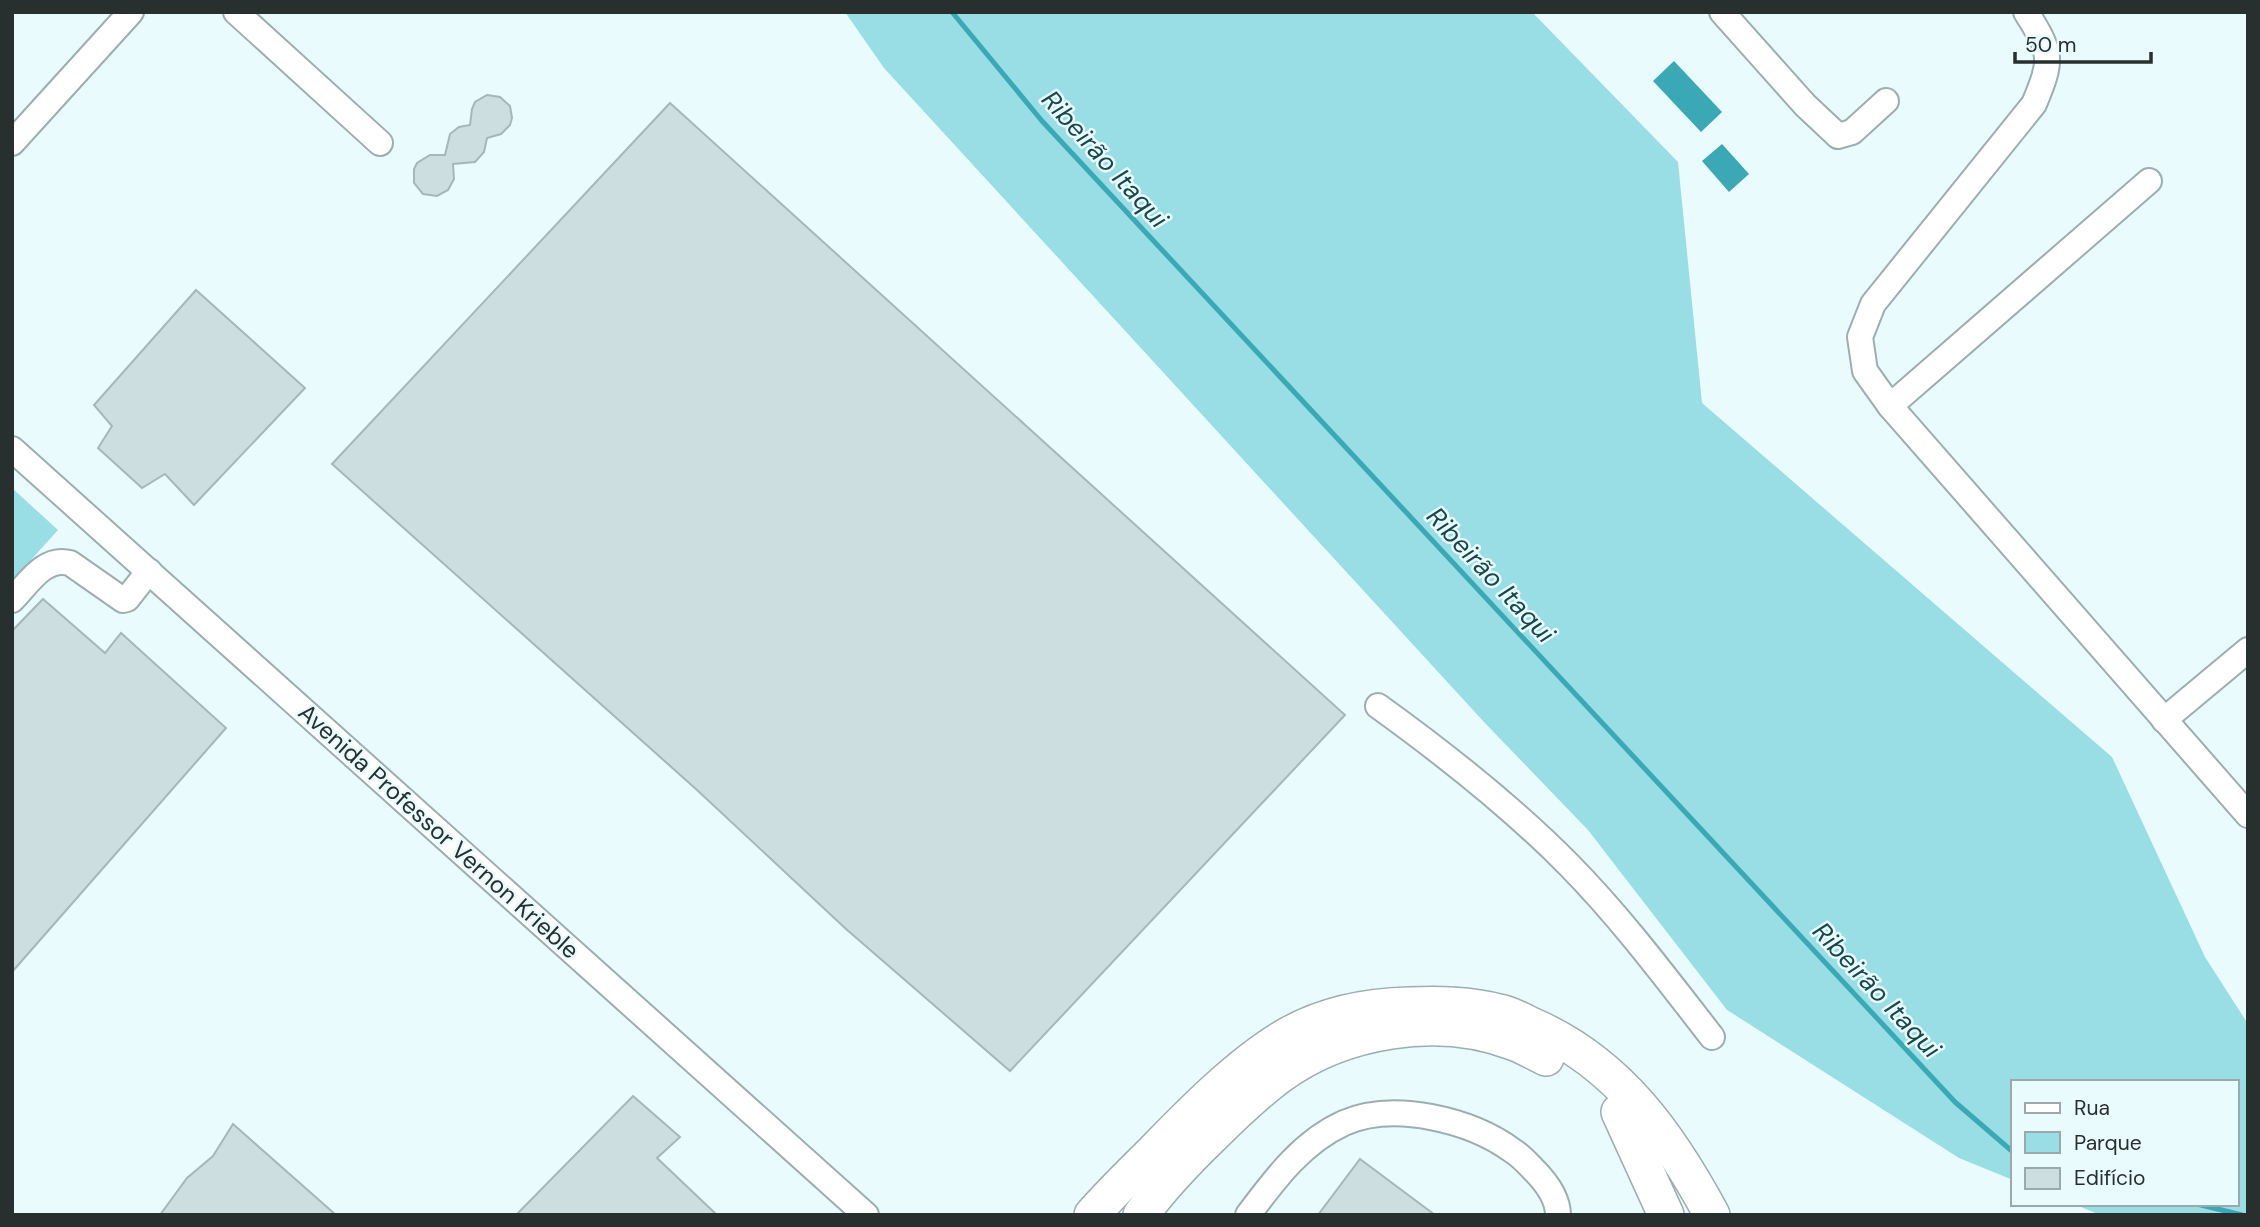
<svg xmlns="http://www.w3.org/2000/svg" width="2260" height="1227" font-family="'DM Sans',sans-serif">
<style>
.green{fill:#99dde5}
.water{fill:#3aa9b5}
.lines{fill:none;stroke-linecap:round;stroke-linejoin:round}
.stream{stroke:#3aa9b5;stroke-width:5}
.building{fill:#cddee0;stroke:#a6b7b9;stroke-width:2}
.minor-casing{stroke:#9daeb0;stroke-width:28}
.highway-casing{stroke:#9daeb0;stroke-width:38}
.minor{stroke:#fff;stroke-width:24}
.highway{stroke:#fff;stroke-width:35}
.labels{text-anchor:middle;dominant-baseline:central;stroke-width:5;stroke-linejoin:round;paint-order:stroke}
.street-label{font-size:24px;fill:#282f2f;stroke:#eafbfd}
.water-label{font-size:26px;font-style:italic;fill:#16474c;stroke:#eafbfd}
</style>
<rect width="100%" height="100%" fill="#eafbfd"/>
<g class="green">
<path d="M 845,12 L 1532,12 L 1678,162 L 1702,403 L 2112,757 L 2205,957 L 2248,1024 L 2248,1215 L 2100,1215 L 2074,1204 L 2237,1204 L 2237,1082 L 2013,1082 L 2013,1180 L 1959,1158 L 1727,1010 L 1588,830 L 1484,722 L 884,68 Z"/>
<path d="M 12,488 L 58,530 L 12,581 Z"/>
</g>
<g class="water">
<path d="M 1674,61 L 1722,112 L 1701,132 L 1653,81 Z"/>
<path d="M 1722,144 L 1749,174 L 1729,192 L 1702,161 Z"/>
</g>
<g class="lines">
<g class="stream">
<path d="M 952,12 L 1042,121 L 1955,1102 L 2013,1152"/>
<path d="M 2197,1204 L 2242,1215"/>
</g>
</g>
<g class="building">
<path d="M 487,95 L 500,97 L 510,106 L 512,118 L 510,125 L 501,134 L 487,138 L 484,152 L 475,162 L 453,164 L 454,179 L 448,190 L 437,196 L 423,194 L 414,183 L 414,169 L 417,163 L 430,155 L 445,155 L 450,134 L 459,127 L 470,125 L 472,109 L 475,102 Z"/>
<path d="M 670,103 L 1345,715 L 1010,1071 L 846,929 L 697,790 L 332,464 Z"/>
<path d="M 196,290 L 305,388 L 194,505 L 165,474 L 142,488 L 98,448 L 112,426 L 94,405 Z"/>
<path d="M 43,599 L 105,653 L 121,633 L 226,728 L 12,972 L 12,631 Z"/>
<path d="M 633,1096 L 680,1137 L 657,1158 L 717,1215 L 516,1215 Z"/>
<path d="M 233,1124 L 336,1215 L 160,1215 L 187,1178 L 213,1156 Z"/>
<path d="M 1360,1159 L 1435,1215 L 1318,1215 Z"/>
</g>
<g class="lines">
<g class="minor-casing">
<g id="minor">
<path d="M 236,12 L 380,143"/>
<path d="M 1722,12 L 1805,105 L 1838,136 L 1852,132 L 1886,101"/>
<path d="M 12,143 L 131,12"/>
<path d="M 2149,181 L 1890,406 L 2248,815"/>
<path d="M 1890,406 L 1865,371 L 1860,337 L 1873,304 L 2034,104 C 2053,59 2052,53 2026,12"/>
<path d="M 12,449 L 866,1215"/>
<path d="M 12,600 C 28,584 44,556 70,563 L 123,600 L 127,599 L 149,571"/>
<path d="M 1378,706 C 1446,755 1511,806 1570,866 C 1622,919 1666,978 1712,1037"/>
<path d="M 2164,720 L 2248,650"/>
<path d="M 1248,1215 C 1275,1179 1302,1142 1344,1123 C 1394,1101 1471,1120 1513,1151 C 1521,1156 1527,1163 1533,1169 C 1545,1181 1558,1197 1558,1215"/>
</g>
</g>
<g class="highway-casing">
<g id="highway">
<path d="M 1619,1112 L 1666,1215"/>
<path d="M 1092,1215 C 1112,1192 1134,1171 1155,1150 C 1192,1112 1237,1066 1283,1038 C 1321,1015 1366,1006 1409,1005 C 1439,1004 1470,1004 1499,1012 C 1511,1014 1522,1021 1533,1026 C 1618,1063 1669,1135 1712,1215"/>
<path d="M 1141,1215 C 1162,1186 1186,1161 1212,1136 C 1233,1115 1255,1094 1279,1076 C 1343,1029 1438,1014 1512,1042 C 1524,1046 1535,1053 1546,1058"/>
</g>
</g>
<use href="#minor" class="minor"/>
<use href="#highway" class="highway"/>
</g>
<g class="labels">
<g class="street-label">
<text transform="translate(439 831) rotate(42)">Avenida Professor Vernon Krieble</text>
</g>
<g class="water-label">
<text transform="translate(1105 159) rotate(48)">Ribeirão Itaqui</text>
<text transform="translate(1491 575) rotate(47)">Ribeirão Itaqui</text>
<text transform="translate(1877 990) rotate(47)">Ribeirão Itaqui</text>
</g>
</g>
<rect width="2260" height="1227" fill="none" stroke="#282f2f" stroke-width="28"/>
<rect x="2011" y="1080" width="228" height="126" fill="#eafbfd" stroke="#9ca9ab" stroke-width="2"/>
<rect x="2025" y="1103" width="35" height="10" fill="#ffffff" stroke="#9ca9ab" stroke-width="2"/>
<text x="2074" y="1115" font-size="21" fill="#282f2f">Rua</text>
<rect x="2025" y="1132" width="35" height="21" fill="#99dde5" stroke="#9ca9ab" stroke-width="2"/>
<text x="2074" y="1150" font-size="21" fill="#282f2f">Parque</text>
<rect x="2025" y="1168" width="35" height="21" fill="#cddee0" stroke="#9ca9ab" stroke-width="2"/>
<text x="2074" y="1185" font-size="21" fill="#282f2f">Edifício</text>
<path d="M2015 52v10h136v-10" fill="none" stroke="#282f2f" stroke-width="3.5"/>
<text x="2025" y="52" font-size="21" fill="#282f2f" stroke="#eafbfd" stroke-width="5" paint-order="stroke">50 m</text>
</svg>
